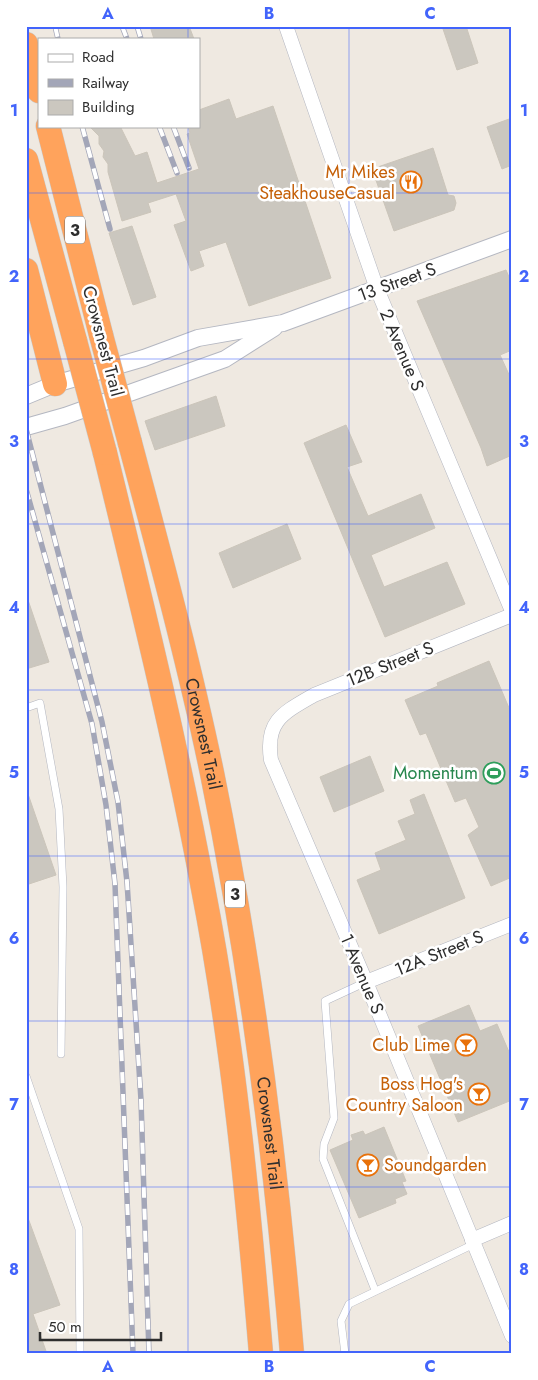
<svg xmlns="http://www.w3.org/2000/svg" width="538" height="1380" font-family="Jost,sans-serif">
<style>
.building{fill:#cbc7bf;stroke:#cbc5ba}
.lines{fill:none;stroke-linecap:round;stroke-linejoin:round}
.service-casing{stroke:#b4b7c1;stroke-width:8}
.minor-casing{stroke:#b4b7c1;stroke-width:15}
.tertiary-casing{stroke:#b4b7c1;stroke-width:18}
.motorway-casing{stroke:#c9c9c9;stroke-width:25}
.service{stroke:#fff;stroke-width:7}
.minor{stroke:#fff;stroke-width:14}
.tertiary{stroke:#fff;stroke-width:16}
.motorway{stroke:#ffa35c;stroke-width:24}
.rail-casing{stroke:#a3a6b8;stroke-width:5.5}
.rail{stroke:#fff;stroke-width:4;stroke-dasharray:11;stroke-linecap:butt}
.motorway-bridge-casing{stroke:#c9c9c9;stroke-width:25;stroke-linecap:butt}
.motorway-bridge{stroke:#ffa35c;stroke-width:24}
.grid{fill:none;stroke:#4264fb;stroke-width:1;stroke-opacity:0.55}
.labels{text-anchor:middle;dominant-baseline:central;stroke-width:5;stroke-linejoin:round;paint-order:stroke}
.shield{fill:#fff;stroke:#6d6d6d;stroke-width:1}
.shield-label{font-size:16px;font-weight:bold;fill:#2e2e2e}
.food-label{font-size:18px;fill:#c56008;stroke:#fff;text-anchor:end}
.street-label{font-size:18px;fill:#2e2e2e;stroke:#fff}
.leisure-label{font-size:18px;fill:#27864d;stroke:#fff;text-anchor:end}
.neatline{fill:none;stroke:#4264fb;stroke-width:2}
.grid-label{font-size:16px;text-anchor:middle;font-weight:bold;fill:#4264fb}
</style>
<rect width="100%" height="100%" fill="#efe9e1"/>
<g class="building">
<path d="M 150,26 L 189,26 L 194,39 L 154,39 Z"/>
<path d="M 442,26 L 466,26 L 478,63 L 457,70 Z"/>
<path d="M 229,99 L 236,119 L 273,106 L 331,278 L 249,306 L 226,242 L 199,251 L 204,266 L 191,271 L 174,225 L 186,221 L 176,194 L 148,203 L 151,212 L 122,221 L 108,172 L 108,164 L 103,157 L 104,151 L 99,144 L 99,136 L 89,126 L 120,126 L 135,156 L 147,152 L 157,183 L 199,169 L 187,134 L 190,133 L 188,126 L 199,126 L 199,110 Z"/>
<path d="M 512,118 L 512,165 L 502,169 L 487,127 Z"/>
<path d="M 433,148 L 448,195 L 454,196 L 456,203 L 454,210 L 394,231 L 372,169 Z"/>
<path d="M 132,226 L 156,297 L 133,305 L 109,233 Z"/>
<path d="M 506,270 L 512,284 L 512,350 L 500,355 L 512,381 L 512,455 L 487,466 L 481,448 L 417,301 Z"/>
<path d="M 216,396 L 225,426 L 155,450 L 145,421 Z"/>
<path d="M 346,425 L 362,462 L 347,467 L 368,516 L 421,494 L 435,528 L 371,555 L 384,587 L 447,562 L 465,604 L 385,637 L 304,443 Z"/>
<path d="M 287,524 L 301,559 L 233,588 L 219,553 Z"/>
<path d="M 28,600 L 49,662 L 26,669 L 26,601 Z"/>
<path d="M 489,661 L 512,715 L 512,877 L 491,886 L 468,835 L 479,827 L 466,798 L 455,802 L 426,733 L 420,735 L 405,700 L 438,686 L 437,683 Z"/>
<path d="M 370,756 L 384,791 L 334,812 L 320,777 Z"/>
<path d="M 26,794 L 28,794 L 56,875 L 26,885 Z"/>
<path d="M 424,794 L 465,898 L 379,934 L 357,880 L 381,870 L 375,853 L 406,840 L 398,821 L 415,814 L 410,800 Z"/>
<path d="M 469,1005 L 480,1031 L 497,1024 L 512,1059 L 512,1100 L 458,1122 L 418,1026 Z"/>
<path d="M 384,1127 L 406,1181 L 402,1182 L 407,1194 L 395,1199 L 396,1203 L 359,1218 L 330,1150 L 353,1140 L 351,1135 L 363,1131 L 365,1135 Z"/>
<path d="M 28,1218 L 60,1305 L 33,1314 L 47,1354 L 26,1354 Z"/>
</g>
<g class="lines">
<g class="service-casing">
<g id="service">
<path d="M 26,708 L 40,703 L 59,809 L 63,887 L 61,1054"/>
<path d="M 366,982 L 325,1001 L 334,1118 L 324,1144 L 323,1159 L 375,1290"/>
<path d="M 26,1076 L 79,1229 L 80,1354"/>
<path d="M 345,1354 L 341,1321 L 349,1304 L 474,1244"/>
</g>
</g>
<g class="minor-casing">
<g id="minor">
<path d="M 286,26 L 377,289 L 512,611"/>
<path d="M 512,615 L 314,695 C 283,713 265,721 271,760 L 366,982 L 512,1336"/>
<path d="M 366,982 L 512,924"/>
<path d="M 472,1240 L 512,1223"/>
</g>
</g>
<g class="tertiary-casing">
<g id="tertiary">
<path d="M 26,396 L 55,384 L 144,358 L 198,338 L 283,323 L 512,239"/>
<path d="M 26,427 L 65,416 L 225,359 L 274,328"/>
</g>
</g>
<g class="motorway-casing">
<g id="motorway">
<path d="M 26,44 L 39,91"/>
<path d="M 48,126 L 101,335"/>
<path d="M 26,160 L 75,341"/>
<path d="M 26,270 L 55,384"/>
<path id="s1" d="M 130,443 C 159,552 189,662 212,773 C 251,964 276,1159 292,1354"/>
<path d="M 105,453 C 140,597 176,742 203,888 C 233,1042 248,1198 261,1354"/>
</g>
</g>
<use href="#service" class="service"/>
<use href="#minor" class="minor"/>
<use href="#tertiary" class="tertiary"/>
<use href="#motorway" class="motorway"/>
<g class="rail-casing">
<g id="rail">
<path d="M 55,26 L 58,39"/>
<path d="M 122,26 L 127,39"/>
<path d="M 137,26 L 141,39"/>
<path d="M 82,126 L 110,229"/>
<path d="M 159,126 L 177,173"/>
<path d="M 173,126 L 189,168"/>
<path d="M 26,429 L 102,722 L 118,802 L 127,882 L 141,1100 L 149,1354"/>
<path d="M 26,489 L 92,724 L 106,805 L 115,884 L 133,1354"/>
</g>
</g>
<use href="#rail" class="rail"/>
<g class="motorway-bridge-casing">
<g id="motorway-bridge">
<path d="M 101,335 L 130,443"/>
<path d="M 75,341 L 105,453"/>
</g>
</g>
<use href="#motorway-bridge" class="motorway-bridge"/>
</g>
<path class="grid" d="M 188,26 L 188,39M 349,26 L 349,1354M 188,126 L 188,1354M 26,193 L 512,193M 26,359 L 512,359M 26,524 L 512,524M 26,690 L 512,690M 26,856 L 512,856M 26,1021 L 512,1021M 26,1187 L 512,1187"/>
<defs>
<g id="restaurant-ring" transform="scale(1.125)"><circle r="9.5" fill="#fff" stroke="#e8710a" stroke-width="1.5"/><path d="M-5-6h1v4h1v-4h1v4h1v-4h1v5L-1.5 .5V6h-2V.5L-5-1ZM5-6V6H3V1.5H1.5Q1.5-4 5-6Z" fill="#e8710a"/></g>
<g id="stadium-ring" transform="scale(1.125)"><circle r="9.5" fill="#fff" stroke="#2e9e5b" stroke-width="1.5"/><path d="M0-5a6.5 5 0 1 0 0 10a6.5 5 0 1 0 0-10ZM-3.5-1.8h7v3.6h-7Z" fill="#2e9e5b"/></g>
<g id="bar-ring" transform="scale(1.125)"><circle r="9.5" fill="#fff" stroke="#e8710a" stroke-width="1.5"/><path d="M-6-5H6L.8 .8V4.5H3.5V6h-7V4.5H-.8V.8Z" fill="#e8710a"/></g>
</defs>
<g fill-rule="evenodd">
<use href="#restaurant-ring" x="411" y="182"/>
<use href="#stadium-ring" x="494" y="773"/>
<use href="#bar-ring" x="466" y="1045"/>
<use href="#bar-ring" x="479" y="1094"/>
<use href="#bar-ring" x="368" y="1165"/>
</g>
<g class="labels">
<g class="shield">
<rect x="65" y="216.5" width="20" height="27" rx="4"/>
<rect x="225" y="880.5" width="20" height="27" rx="4"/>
</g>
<g class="shield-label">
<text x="75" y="230">3</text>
<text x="235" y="894">3</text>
</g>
<g class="food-label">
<text x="395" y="172">Mr Mikes<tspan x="395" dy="21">SteakhouseCasual</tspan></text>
<text x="450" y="1045">Club Lime</text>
<text x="463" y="1084">Boss Hog's<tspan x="463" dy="21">Country Saloon</tspan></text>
<text x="384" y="1165" text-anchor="start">Soundgarden</text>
</g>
<g class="street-label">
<text transform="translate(397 282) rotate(-20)">13 Street S</text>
<text transform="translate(103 341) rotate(75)">Crowsnest Trail</text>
<text transform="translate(402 350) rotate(67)">2 Avenue S</text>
<text transform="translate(390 664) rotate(-22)">12B Street S</text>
<text stroke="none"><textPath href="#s1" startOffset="300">Crowsnest Trail</textPath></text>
<text transform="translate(439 953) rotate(-22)">12A Street S</text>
<text transform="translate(362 974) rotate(67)">1 Avenue S</text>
<text stroke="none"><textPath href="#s1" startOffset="705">Crowsnest Trail</textPath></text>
</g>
<g class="leisure-label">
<text x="478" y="773">Momentum</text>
</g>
</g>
<rect width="538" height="1380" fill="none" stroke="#ffffff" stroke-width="55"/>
<rect x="38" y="38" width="162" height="90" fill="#ffffff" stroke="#ababab"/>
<rect x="48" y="54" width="25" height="8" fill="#ffffff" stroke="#ababab"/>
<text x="82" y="62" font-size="15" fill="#2e2e2e">Road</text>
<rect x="48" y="79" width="25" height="8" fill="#a3a6b8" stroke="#ababab"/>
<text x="82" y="88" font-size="15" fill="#2e2e2e">Railway</text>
<rect x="48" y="100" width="25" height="15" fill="#cbc7bf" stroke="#ababab"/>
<text x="82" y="112" font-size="15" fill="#2e2e2e">Building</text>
<path d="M40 1332v8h121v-8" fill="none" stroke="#2e2e2e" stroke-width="2.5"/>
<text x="48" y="1332" font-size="15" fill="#2e2e2e" stroke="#ffffff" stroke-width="4" paint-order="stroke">50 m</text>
<rect x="28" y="28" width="482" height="1324" class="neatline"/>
<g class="grid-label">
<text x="108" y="19">A</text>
<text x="269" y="19">B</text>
<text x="430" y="19">C</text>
<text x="14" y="116">1</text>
<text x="524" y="116">1</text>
<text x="14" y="282">2</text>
<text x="524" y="282">2</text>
<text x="14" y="447">3</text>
<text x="524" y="447">3</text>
<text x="14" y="613">4</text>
<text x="524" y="613">4</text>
<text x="14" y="778">5</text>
<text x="524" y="778">5</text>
<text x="14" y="944">6</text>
<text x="524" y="944">6</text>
<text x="14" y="1110">7</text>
<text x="524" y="1110">7</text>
<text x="14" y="1275">8</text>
<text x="524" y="1275">8</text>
<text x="108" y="1372">A</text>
<text x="269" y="1372">B</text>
<text x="430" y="1372">C</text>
</g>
</svg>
